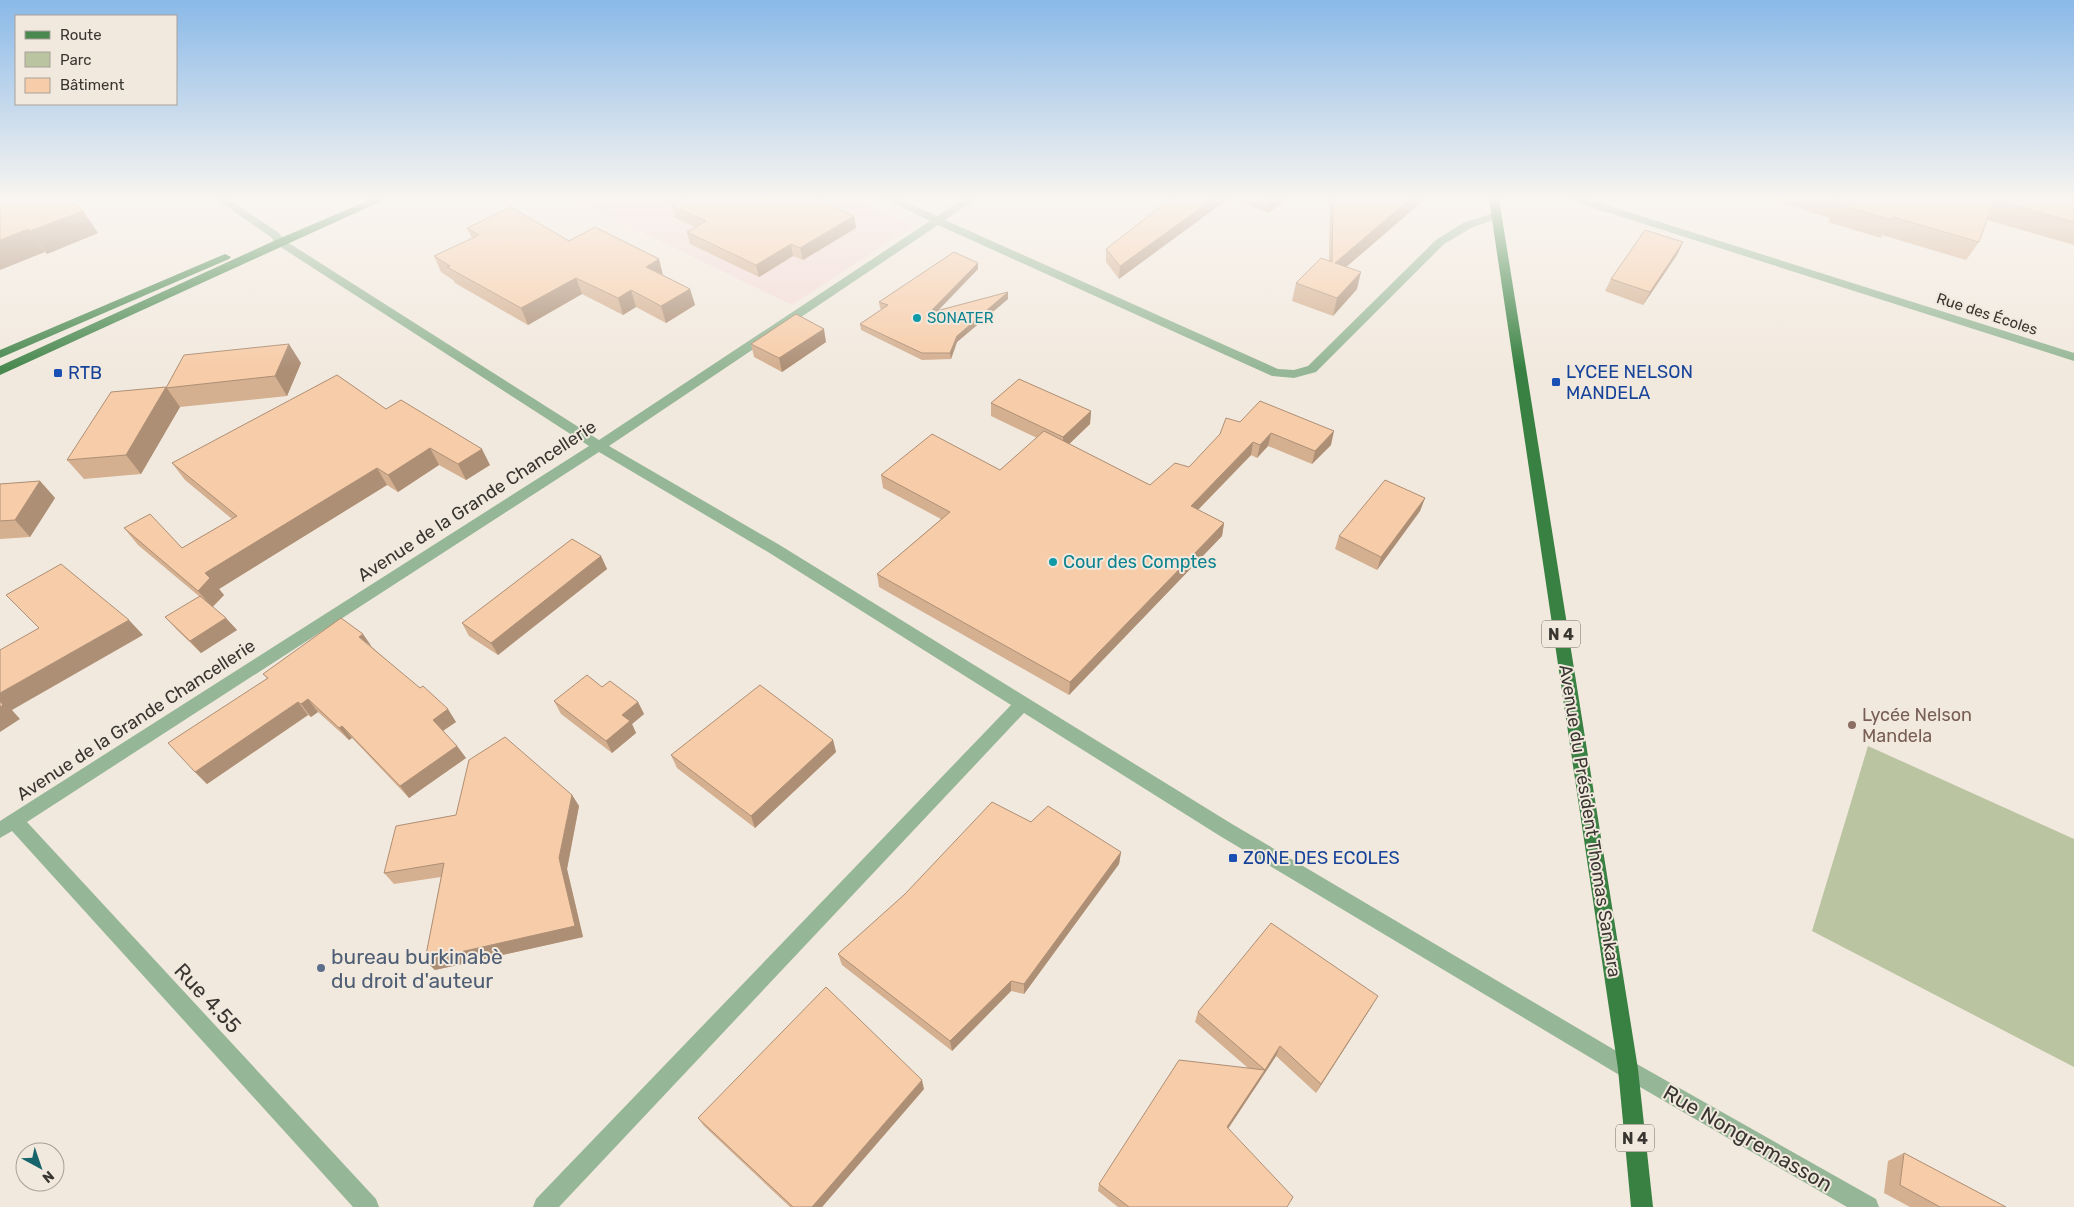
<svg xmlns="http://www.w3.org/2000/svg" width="2074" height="1207" font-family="Rubik,sans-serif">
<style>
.industrial{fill:#f4dad7}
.green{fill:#bac4a1}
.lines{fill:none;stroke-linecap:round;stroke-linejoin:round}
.minor{fill:#96b797;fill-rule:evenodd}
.tertiary{fill:#96b797;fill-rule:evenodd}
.primary{fill:#498950;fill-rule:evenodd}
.trunk{fill:#388142;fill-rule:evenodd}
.wall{fill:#d4af90}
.shaded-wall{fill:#ad8f76}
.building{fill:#f7cca8;stroke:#ad8f76}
.culture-dot{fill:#0f9aa8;stroke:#f2e9de;stroke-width:2}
.transit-dot{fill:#1a4fb4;stroke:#f2e9de;stroke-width:2}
.education-dot{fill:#8d6e63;stroke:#f2e9de;stroke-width:2}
.service-dot{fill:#5c6f8a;stroke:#f2e9de;stroke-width:2}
.labels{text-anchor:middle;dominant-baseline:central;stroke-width:4;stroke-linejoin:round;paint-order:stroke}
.far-street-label{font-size:15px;fill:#393631;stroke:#f2e9de}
.far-culture-label{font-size:15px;fill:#0d838f;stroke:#f2e9de;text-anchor:start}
.shield{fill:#f2e9de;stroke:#706c65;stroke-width:1}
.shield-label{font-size:16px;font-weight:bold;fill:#393631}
.transit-label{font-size:18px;fill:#164399;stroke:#f2e9de;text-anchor:start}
.street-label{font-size:18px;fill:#393631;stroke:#f2e9de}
.culture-label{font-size:18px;fill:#0d838f;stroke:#f2e9de;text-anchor:start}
.education-label{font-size:18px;fill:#785e54;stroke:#f2e9de;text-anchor:start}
.near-service-label{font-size:21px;fill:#4e5e75;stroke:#f2e9de;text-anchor:start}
.near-street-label{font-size:21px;fill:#393631;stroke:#f2e9de}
</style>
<rect width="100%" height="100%" fill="#f2e9de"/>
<path class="industrial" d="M 574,199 L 850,199 L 913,226 L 792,305 Z"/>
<path class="green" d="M 1868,746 L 2074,839 L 2074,1067 L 1812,931 Z"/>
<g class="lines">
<g class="minor">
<path d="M 216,199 L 228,199 L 279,233 L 284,240 L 599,440 L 930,221 L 885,199 L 899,199 L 937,216 L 964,199 L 976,199 L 945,220 L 1278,369 L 1294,370 L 1308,366 L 1436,240 L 1463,223 L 1497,212 L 1501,213 L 1502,215 L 1501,217 L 1471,228 L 1444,244 L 1316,372 L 1294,378 L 1272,376 L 938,225 L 609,446 L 778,544 L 1232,824 L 1635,1062 L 1638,1069 L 1635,1076 L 1628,1079 L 1621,1076 L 1220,836 L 1024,713 L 559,1207 L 533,1207 L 536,1199 L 1011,705 L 768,552 L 599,452 L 27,822 L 376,1199 L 379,1207 L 353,1207 L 12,831 L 0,838 L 0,821 L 589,446 L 276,244 L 271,237 Z"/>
<path d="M 1571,199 L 1587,199 L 2074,353 L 2074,361 L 1572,201 Z"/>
</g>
<path class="tertiary" d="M 1628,1059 L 1876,1199 L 1879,1207 L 1847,1207 L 1621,1076 L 1618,1069 L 1621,1062 Z"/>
<g class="primary">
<path d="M 372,199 L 386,199 L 0,375 L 0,366 L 276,240 Z"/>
<path d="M 225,254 L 231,257 L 229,259 L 0,358 L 0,350 Z"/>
</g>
<path class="trunk" d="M 1489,199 L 1499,199 L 1638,1069 L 1653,1207 L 1631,1207 L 1618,1069 Z"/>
</g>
<g class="wall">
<path d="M 0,199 L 83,211 L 98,233 L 47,254 Z"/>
<path d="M 658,199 L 817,199 L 854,216 L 856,228 L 803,260 L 793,256 L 759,277 L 690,244 L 687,232 L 695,227 L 675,218 L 672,206 Z"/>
<path d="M 1170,199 L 1119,279 L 1106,262 L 1106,249 Z"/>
<path d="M 1232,199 L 1286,199 L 1268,213 Z"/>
<path d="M 1330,199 L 1425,199 L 1346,267 L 1357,289 L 1333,316 L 1292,301 L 1296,283 L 1329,261 Z"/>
<path d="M 1769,199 L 2074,199 L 2074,245 L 1987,220 L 1979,242 L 1966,260 L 1882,235 L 1881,238 L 1828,222 L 1830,218 Z"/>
<path d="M 467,228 L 569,241 L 663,275 L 690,289 L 695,305 L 666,323 L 636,307 L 623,315 L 582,294 L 528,325 L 455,283 L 453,280 L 441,272 L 434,256 L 472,238 Z"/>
<path d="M 1683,242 L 1677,255 L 1643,305 L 1605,291 L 1611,279 Z"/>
<path d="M 978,269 L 938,310 L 1008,292 L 1008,299 L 957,342 L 951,359 L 922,360 L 861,330 L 860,324 L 882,309 L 880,308 L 879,302 Z"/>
<path d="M 826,342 L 782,372 L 754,357 L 751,344 Z"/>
<path d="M 301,363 L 287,396 L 180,407 L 141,474 L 84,479 L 67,460 L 166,387 Z"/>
<path d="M 991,403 L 1091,411 L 1090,424 L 1069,444 L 1150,485 L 1189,467 L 1240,422 L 1331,445 L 1312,464 L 1268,446 L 1257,458 L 1251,455 L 1198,510 L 1224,523 L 1222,536 L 1069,695 L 879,587 L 877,574 L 941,519 L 883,488 L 881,475 L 1000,470 L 1037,438 L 991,416 Z"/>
<path d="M 386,409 L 490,465 L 466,480 L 439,465 L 398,492 L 387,485 L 219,589 L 224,595 L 213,607 L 237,630 L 201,653 L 177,630 L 165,617 L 200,597 L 138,545 L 124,528 L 182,548 L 232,519 L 185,480 L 172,463 Z"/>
<path d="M 40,481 L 55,498 L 30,537 L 0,539 L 0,484 Z"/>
<path d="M 1425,498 L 1420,511 L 1377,570 L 1335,549 L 1339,536 Z"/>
<path d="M 601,556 L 607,569 L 498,655 L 469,636 L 462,623 Z"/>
<path d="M 372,647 L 456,722 L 443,731 L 457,746 L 466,758 L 409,798 L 352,738 L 349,740 L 318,712 L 311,717 L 308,715 L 207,784 L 195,772 L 267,678 L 263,674 Z"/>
<path d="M 554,701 L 638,702 L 644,714 L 632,724 L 636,733 L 612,753 L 561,714 Z"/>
<path d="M 833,740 L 836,752 L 755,828 L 677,768 L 671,755 Z"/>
<path d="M 572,795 L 579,806 L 567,869 L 583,937 L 435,970 L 425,960 L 441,877 L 394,884 L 384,873 L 456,815 Z"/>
<path d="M 1031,822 L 1121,852 L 1119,864 L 1024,994 L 1011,991 L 952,1051 L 842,965 L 838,954 Z"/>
<path d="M 1372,1006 L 1316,1093 L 1276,1056 L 1228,1129 L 1287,1207 L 1118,1207 L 1098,1191 L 1099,1184 L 1248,1068 L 1195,1022 L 1198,1012 Z"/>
<path d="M 924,1089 L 822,1207 L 790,1207 L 704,1126 L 698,1118 Z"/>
<path d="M 1904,1153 L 2006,1207 L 1910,1207 L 1884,1193 L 1888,1161 Z"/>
</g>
<g class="shaded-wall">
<path d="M 1213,199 L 1228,199 L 1119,279 L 1120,266 Z"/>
<path d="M 1272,199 L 1286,199 L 1268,213 L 1270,200 Z"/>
<path d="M 1410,199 L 1425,199 L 1331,280 L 1335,263 Z"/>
<path d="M 83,211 L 98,233 L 47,254 L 30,231 Z"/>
<path d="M 854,216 L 856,228 L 803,260 L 800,248 Z"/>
<path d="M 28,229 L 45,252 L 0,270 L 0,240 Z"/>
<path d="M 1683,242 L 1677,255 L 1643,305 L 1650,292 Z"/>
<path d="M 791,244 L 793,256 L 759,277 L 756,265 Z"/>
<path d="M 659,259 L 663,275 L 646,267 Z"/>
<path d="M 978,263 L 978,269 L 930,319 L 929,313 Z"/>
<path d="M 1361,272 L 1357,289 L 1333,316 L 1337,298 Z"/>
<path d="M 576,278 L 582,294 L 528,325 L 521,308 Z"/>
<path d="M 690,289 L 695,305 L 666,323 L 661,306 Z"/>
<path d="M 631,290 L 636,307 L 623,315 L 618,298 Z"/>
<path d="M 1008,292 L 1008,299 L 957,342 L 951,359 L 950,353 L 957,336 Z"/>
<path d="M 824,329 L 826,342 L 782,372 L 779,358 Z"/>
<path d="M 289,344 L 301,363 L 287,396 L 275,376 Z"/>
<path d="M 166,387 L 180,407 L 141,474 L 126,455 Z"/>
<path d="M 1091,411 L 1090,424 L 1063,450 L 1063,437 Z"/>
<path d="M 1334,431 L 1331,445 L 1312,464 L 1315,451 Z"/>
<path d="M 1271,433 L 1268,446 L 1257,458 L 1260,445 Z"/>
<path d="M 1253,442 L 1251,455 L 1189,519 L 1191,506 Z"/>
<path d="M 430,448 L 439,465 L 398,492 L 388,475 Z"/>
<path d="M 482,449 L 490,465 L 466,480 L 458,464 Z"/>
<path d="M 377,468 L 387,485 L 219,589 L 224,595 L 212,607 L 198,591 L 205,573 Z"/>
<path d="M 40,481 L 55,498 L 30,537 L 15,520 Z"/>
<path d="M 1425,498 L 1420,511 L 1377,570 L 1381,557 Z"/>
<path d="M 1224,523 L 1222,536 L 1069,695 L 1070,682 Z"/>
<path d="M 601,556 L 607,569 L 498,655 L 491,643 Z"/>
<path d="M 226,618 L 237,630 L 201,653 L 190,641 Z"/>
<path d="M 129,620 L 143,635 L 12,710 L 20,719 L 0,732 L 0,693 Z"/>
<path d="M 363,634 L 372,647 L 359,637 Z"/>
<path d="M 308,699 L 318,712 L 311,717 L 301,704 Z"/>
<path d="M 298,702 L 308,715 L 207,784 L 195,772 Z"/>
<path d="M 638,702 L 644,714 L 632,724 L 636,733 L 612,753 L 606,741 L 622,715 Z"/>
<path d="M 448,709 L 456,722 L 441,732 L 433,720 Z"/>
<path d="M 342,726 L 352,738 L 349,740 L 339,728 Z"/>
<path d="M 833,740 L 836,752 L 755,828 L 751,816 Z"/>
<path d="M 457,746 L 466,758 L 409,798 L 400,786 Z"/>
<path d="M 572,795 L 579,806 L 567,869 L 583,937 L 435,970 L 425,960 L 559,858 Z"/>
<path d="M 1121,852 L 1119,864 L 1024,994 L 1024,984 Z"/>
<path d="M 1011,981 L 1011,991 L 952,1051 L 950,1041 Z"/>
<path d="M 1378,996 L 1372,1006 L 1316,1093 L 1321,1084 Z"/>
<path d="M 1280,1046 L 1276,1056 L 1261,1079 L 1265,1070 Z"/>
<path d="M 1265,1070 L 1261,1079 L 1223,1136 L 1227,1127 Z"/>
<path d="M 922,1080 L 924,1089 L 822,1207 L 812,1207 Z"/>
</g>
<g class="building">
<path d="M 0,199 L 68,199 L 83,211 L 30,231 L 28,229 L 0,240 Z"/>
<path d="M 680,199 L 817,199 L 854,216 L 800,248 L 791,244 L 756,265 L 687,232 L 706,221 L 672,206 L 683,200 Z"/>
<path d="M 1170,199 L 1213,199 L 1120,266 L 1106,249 Z"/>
<path d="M 1333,199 L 1410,199 L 1335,263 L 1361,272 L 1337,298 L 1296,283 L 1321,258 L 1332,262 Z"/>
<path d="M 1838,199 L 2074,199 L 2074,222 L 1994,200 L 1979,242 L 1893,217 L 1892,220 L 1838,204 L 1841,200 Z"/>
<path d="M 511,207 L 569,241 L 595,227 L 659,259 L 646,267 L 690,289 L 661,306 L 631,290 L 618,298 L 576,278 L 521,308 L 447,267 L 450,266 L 434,256 L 479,235 L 467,228 Z"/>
<path d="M 1645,230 L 1683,242 L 1650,292 L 1611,279 Z"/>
<path d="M 954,252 L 978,263 L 929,313 L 1008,292 L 957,336 L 950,353 L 922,353 L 860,324 L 888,305 L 879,302 Z"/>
<path d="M 796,314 L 824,329 L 779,358 L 751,344 Z"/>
<path d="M 289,344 L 275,376 L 166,388 L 184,355 Z"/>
<path d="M 337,375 L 386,409 L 401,400 L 482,449 L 458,464 L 430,448 L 388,475 L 377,468 L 205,573 L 210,578 L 198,591 L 124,528 L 150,514 L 182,548 L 237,516 L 172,463 Z"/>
<path d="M 1019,379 L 1091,411 L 1063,437 L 991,403 Z"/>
<path d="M 166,387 L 126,455 L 67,460 L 111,392 Z"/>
<path d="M 1260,401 L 1334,431 L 1315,451 L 1271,433 L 1260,445 L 1253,442 L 1191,506 L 1224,523 L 1070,682 L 877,574 L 950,512 L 881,475 L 932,434 L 1000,470 L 1044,431 L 1150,485 L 1175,463 L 1189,467 L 1220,434 L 1226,418 L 1240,422 Z"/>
<path d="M 1385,480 L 1425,498 L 1381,557 L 1339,536 Z"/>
<path d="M 40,481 L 15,520 L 0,521 L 0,484 Z"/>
<path d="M 572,539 L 601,556 L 491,643 L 462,623 Z"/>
<path d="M 61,564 L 129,620 L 0,693 L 0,650 L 39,628 L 6,595 Z"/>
<path d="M 200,596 L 226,618 L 190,641 L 165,617 Z"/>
<path d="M 341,618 L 363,634 L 359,637 L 420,688 L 423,686 L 448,709 L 433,720 L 457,746 L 400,786 L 342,726 L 339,728 L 308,699 L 301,704 L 298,702 L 195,772 L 168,743 L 268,678 L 263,674 Z"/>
<path d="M 587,675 L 602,687 L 610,681 L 638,702 L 622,715 L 630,721 L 606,741 L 554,701 Z"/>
<path d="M 760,685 L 833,740 L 751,816 L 671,755 Z"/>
<path d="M 0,701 L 3,705 L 0,707 Z"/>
<path d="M 505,737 L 572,795 L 559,858 L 575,926 L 425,960 L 444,863 L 384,873 L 396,826 L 456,815 L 469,760 Z"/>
<path d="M 992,802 L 1031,822 L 1048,806 L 1121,852 L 1024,984 L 1011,981 L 950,1041 L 838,954 L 905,894 Z"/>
<path d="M 1271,923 L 1378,996 L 1321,1084 L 1280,1046 L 1265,1070 L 1198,1012 Z"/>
<path d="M 826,987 L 922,1080 L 812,1207 L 793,1207 L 698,1118 Z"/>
<path d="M 1179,1060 L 1265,1070 L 1227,1127 L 1293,1197 L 1287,1207 L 1129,1207 L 1099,1184 Z"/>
<path d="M 1904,1153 L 2006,1207 L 1940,1207 L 1900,1185 Z"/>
</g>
<linearGradient id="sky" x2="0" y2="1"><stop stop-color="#8ab9e8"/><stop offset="0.54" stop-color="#f9f5f0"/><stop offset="1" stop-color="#f9f5f0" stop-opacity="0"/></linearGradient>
<rect width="2074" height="368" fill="url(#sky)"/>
<g class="culture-dot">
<circle cx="917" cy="318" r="5"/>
<circle cx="1053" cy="562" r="5"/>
</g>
<g class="transit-dot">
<rect x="53" y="368" width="10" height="10" rx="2.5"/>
<rect x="1551" y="377" width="10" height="10" rx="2.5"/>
<rect x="1228" y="853" width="10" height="10" rx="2.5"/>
</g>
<circle class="education-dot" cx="1852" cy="725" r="5"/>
<circle class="service-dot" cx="321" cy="968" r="5"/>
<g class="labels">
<g class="far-street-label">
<text transform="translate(1987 314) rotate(18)">Rue des Écoles</text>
</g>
<g class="far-culture-label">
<text x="927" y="318">SONATER</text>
</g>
<g class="shield">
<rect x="1542" y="620.5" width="38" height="27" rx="4"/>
<rect x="1616" y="1124.5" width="38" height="27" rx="4"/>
</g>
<g class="shield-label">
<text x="1561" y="634">N 4</text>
<text x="1635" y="1138">N 4</text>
</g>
<g class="transit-label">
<text x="1566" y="372">LYCEE NELSON<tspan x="1566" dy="21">MANDELA</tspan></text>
<text x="68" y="373">RTB</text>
<text x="1243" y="858">ZONE DES ECOLES</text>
</g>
<g class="street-label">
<text transform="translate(477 501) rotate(-33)">Avenue de la Grande Chancellerie</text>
<text transform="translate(136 720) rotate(-33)">Avenue de la Grande Chancellerie</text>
<text transform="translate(1590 821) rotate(81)">Avenue du Président Thomas Sankara</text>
</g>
<g class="culture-label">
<text x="1063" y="562">Cour des Comptes</text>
</g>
<g class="education-label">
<text x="1862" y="715">Lycée Nelson<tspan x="1862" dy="21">Mandela</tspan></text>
</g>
<g class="near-service-label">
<text x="331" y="956">bureau burkinabè<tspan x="331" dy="24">du droit d'auteur</tspan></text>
</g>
<g class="near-street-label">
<text transform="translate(208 998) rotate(47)">Rue 4.55</text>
<text transform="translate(1748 1138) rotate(30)">Rue Nongremasson</text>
</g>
</g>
<rect x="15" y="15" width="162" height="90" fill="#f2e9de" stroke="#a8a199"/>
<rect x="25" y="31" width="25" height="8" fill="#498950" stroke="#a8a199"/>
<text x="60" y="40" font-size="15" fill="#393631">Route</text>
<rect x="25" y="52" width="25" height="15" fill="#bac4a1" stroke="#a8a199"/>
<text x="60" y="65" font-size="15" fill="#393631">Parc</text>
<rect x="25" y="78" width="25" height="15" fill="#f7cca8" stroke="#a8a199"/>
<text x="60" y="90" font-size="15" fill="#393631">Bâtiment</text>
<g transform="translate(40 1167) rotate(140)"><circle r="24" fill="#f2e9de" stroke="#a8a199"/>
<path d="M0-4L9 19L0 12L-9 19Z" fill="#17656a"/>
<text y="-8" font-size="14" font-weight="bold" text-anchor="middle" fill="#393631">N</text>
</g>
</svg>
